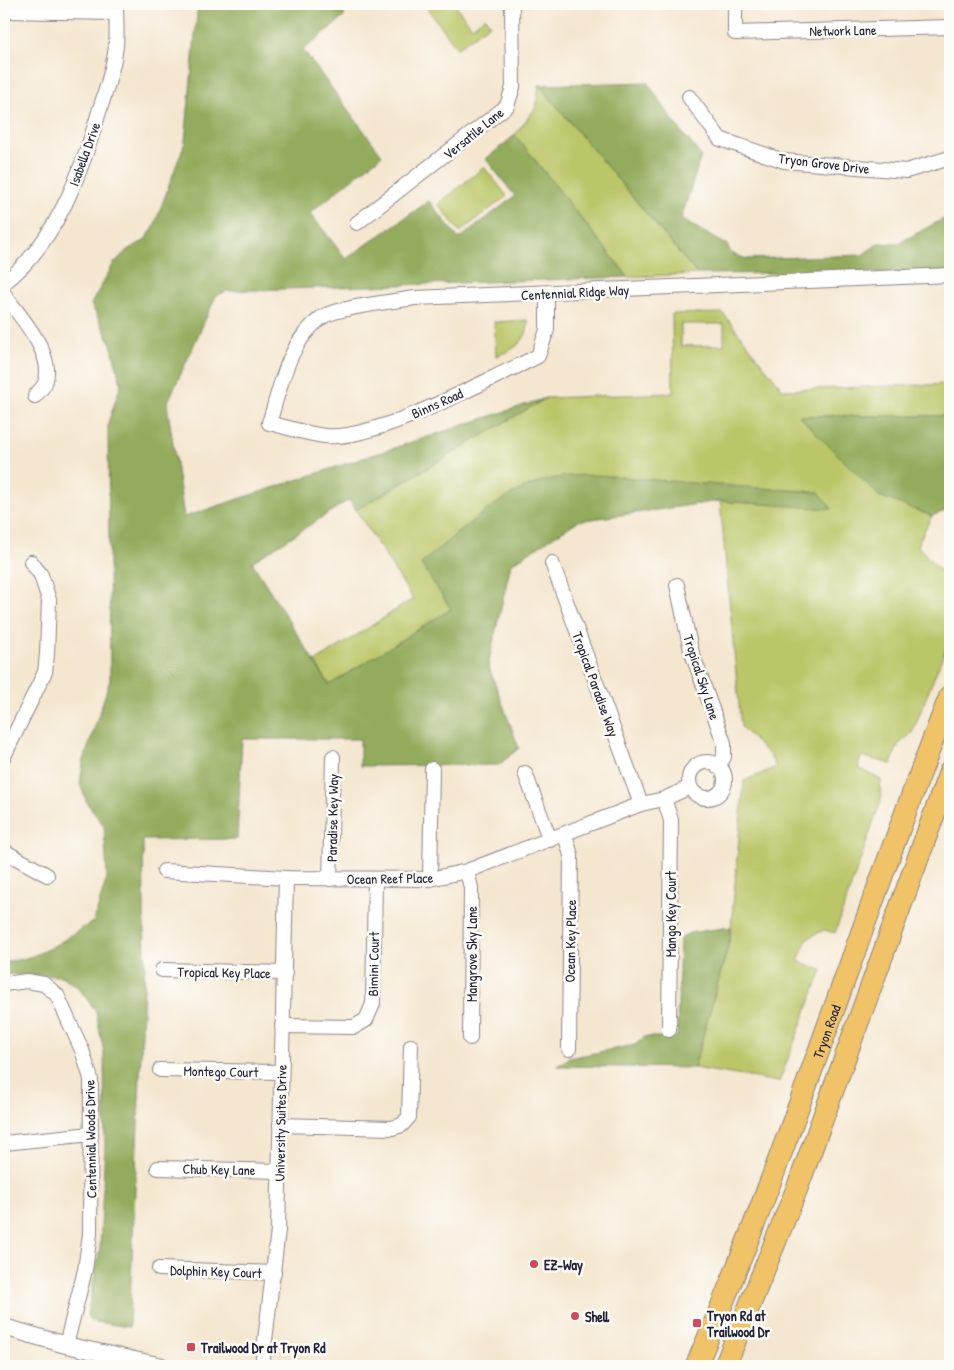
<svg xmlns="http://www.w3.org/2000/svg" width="954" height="1370" font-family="'Patrick Hand',sans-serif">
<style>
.green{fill:#bac668;stroke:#6e7452;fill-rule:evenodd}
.forest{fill:#93ab5c;stroke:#5a664c}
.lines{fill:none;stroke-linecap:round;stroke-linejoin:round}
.minor-casing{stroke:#8b8485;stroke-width:16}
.tertiary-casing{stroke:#8b8485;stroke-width:18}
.primary-casing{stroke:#8b8485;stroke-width:23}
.minor{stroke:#fff;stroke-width:14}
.tertiary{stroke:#fff;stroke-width:16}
.primary{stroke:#f0c369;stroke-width:21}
.poi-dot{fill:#d1495b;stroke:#fdfcf7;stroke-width:2}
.labels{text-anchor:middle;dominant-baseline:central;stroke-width:5;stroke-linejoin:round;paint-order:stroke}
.street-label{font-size:14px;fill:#22223b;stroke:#fdfcf7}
.poi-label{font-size:14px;font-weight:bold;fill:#22223b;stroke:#fdfcf7;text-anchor:start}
</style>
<rect width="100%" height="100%" fill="#fdfcf7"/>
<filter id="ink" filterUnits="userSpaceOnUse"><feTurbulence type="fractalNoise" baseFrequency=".02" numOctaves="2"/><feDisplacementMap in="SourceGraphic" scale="10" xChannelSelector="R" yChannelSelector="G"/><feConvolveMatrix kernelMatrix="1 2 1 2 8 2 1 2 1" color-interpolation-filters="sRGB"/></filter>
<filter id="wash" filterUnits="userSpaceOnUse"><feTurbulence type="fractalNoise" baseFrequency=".0096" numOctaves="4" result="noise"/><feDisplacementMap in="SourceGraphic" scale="20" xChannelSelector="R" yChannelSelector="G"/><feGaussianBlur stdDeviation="1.12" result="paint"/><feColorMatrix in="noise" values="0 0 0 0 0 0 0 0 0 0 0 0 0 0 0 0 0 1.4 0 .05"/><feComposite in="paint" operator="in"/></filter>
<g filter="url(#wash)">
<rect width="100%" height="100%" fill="#f4e6cf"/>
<g class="green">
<path d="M 424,4 L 454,4 L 472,27 L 485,17 L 490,24 L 457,48 Z"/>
<path d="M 539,85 L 697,274 L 628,277 L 515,135 L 536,107 Z"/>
<path d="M 484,167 L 507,196 L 460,232 L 438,204 Z"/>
<path d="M 723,313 L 783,390 L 950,384 L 950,416 L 800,416 L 879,496 L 932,516 L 917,545 L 950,582 L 950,638 L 912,733 L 898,745 L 891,764 L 861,756 L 858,768 L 881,780 L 880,793 L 882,797 L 835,933 L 824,930 L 807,939 L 798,961 L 822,970 L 779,1082 L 694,1068 L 730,939 L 744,781 L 776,767 L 770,756 L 741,727 L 720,501 L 831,508 L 626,478 L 451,609 L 330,685 L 315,662 L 413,599 L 356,510 L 546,398 L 673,393 L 672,314 ZM 681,324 L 724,324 L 724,345 L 681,346 Z"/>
<path d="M 528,320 C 529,341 514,350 496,356 L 494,322 Z"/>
</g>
<g class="forest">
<path d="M 198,4 L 344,4 L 344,17 L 303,50 L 382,155 L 310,213 L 346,259 L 429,201 L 459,239 L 515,196 L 486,159 L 515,135 L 628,277 L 227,291 L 216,296 L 167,404 L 184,517 L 546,398 L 356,510 L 349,500 L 252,562 L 329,685 L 451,609 L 421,564 C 455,535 496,497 539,482 C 579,469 627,478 668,481 C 718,485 769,489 819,492 L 832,509 L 720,501 L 578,521 L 511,564 L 488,665 L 519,748 L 499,765 L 360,766 L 360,739 L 242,739 L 237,839 L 143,840 L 145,964 L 129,1327 L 90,1321 L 87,1315 L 100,1248 L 105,1145 L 104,1053 L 96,1012 L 78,987 L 61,976 L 4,974 L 4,961 C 36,962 67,937 94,921 L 107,877 L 104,826 L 87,803 L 80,784 L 83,763 L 110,680 L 108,423 L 121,384 L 111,344 L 91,304 L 114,263 L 127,250 L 144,241 L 153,229 L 185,142 Z"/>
<path d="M 647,82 L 677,126 L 701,156 L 681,219 L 727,245 L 731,253 L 746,259 L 862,255 L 879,243 L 897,244 L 943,219 L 950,232 L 950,272 L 697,274 L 539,85 Z"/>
<path d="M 799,416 L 950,416 L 950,509 L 932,516 L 879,496 Z"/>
<path d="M 730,927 L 730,939 L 694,1068 L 557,1066 L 569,1058 L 635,1045 L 644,1037 L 677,1037 L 680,939 L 689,933 Z"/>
</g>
</g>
<g filter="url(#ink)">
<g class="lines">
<g class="minor-casing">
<g id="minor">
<path d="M 735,4 L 735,33 L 950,27"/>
<path d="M 4,11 L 116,13"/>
<path d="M 689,97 L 720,139 L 784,161 L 906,171 L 950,158"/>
<path d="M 357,223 L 507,106 L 513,87 L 512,4"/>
<path d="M 4,283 C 56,243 81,173 99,112 C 105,93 112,73 115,53 C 118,37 116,20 116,4"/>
<path d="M 4,294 C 19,316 56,354 45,383 C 43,388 38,392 35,396"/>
<path d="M 547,294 L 547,330 L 538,356 L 522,364 C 474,386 374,441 325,436 C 306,434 287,427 269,423 C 281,386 288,342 321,318 C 333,308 396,301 415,298 L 950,275"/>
<path d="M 552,563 L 641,804"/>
<path d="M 677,585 L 691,650 L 724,743 L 724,757 L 718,767"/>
<path d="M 4,756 L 45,672 L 47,654 L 49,600 L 41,575 L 31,562"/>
<circle cx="707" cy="780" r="18"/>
<path d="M 525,773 L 550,840"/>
<path d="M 664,799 L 671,820 L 669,1030"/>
<path d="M 565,835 L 571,855 L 569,1049"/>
<path d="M 4,851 L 47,875"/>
<path d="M 164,871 L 286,878 L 430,879 L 467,871 L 641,804 L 664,799 L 690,787"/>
<path d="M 467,871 L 471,888 L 470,1038"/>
<path d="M 330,879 L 333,757"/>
<path d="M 430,879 L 432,769"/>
<path d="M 162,970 L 285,973"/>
<path d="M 4,984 L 27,981 L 44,984 L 57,995 L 82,1050 L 91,1079 L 90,1234 L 85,1270 L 66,1345"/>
<path d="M 282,1026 L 354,1027 L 366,1020 L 373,1004 L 375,880"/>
<path d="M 160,1070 L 281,1072"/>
<path d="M 280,1125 L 392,1128 L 402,1125 L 409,1117 L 411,1046"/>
<path d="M 4,1143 L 91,1134"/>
<path d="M 158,1168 L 280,1171"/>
<path d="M 159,1269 L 274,1273"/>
<path d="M 262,1366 L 278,1230 L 286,878"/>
</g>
</g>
<g class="tertiary-casing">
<path id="tertiary" d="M 4,1327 L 66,1345 L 162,1366"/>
</g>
<g class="primary-casing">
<g id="primary">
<path id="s1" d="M 696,1366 C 791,1147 862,918 950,696"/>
<path d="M 725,1366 L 798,1186 L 950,771"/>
</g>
</g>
<use href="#minor" class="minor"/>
<use href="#tertiary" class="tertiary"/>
<use href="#primary" class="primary"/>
</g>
</g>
<g class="poi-dot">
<circle cx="534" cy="1264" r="5"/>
<circle cx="575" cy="1316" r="5"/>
<rect x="692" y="1318" width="10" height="10" rx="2.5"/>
<rect x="186" y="1342" width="10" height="10" rx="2.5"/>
</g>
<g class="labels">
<g class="street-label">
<text transform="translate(843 30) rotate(-1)">Network Lane</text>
<text transform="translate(473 133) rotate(-39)">Versatile Lane</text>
<text transform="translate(84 154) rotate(-70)">Isabella Drive</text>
<text transform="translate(824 163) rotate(7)">Tryon Grove Drive</text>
<text transform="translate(575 292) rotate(-3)">Centennial Ridge Way</text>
<text transform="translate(437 403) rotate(-24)">Binns Road</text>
<text transform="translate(702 677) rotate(72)">Tropical Sky Lane</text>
<text transform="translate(596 684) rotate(70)">Tropical Paradise Way</text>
<text transform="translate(332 818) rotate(-89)">Paradise Key Way</text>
<text transform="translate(390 878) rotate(-1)">Ocean Reef Place</text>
<text transform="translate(670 914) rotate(-90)">Mango Key Court</text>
<text transform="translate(570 941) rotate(-89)">Ocean Key Place</text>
<text transform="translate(471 954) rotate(-90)">Mangrove Sky Lane</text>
<text transform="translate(373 964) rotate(-89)">Bimini Court</text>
<text transform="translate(224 972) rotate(1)">Tropical Key Place</text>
<text stroke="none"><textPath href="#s1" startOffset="359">Tryon Road</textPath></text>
<text transform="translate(221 1071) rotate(1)">Montego Court</text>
<text transform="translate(280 1123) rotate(-89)">University Suites Drive</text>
<text transform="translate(90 1139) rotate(-91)">Centennial Woods Drive</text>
<text transform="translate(219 1169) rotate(1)">Chub Key Lane</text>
<text transform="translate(216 1271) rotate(2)">Dolphin Key Court</text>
</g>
<g class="poi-label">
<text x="544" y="1264">EZ-Way</text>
<text x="707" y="1315">Tryon Rd at<tspan x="707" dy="16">Trailwood Dr</tspan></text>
<text x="585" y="1316">Shell</text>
<text x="201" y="1347">Trailwood Dr at Tryon Rd</text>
</g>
</g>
<rect width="954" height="1370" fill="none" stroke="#fdfcf7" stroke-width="20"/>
</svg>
